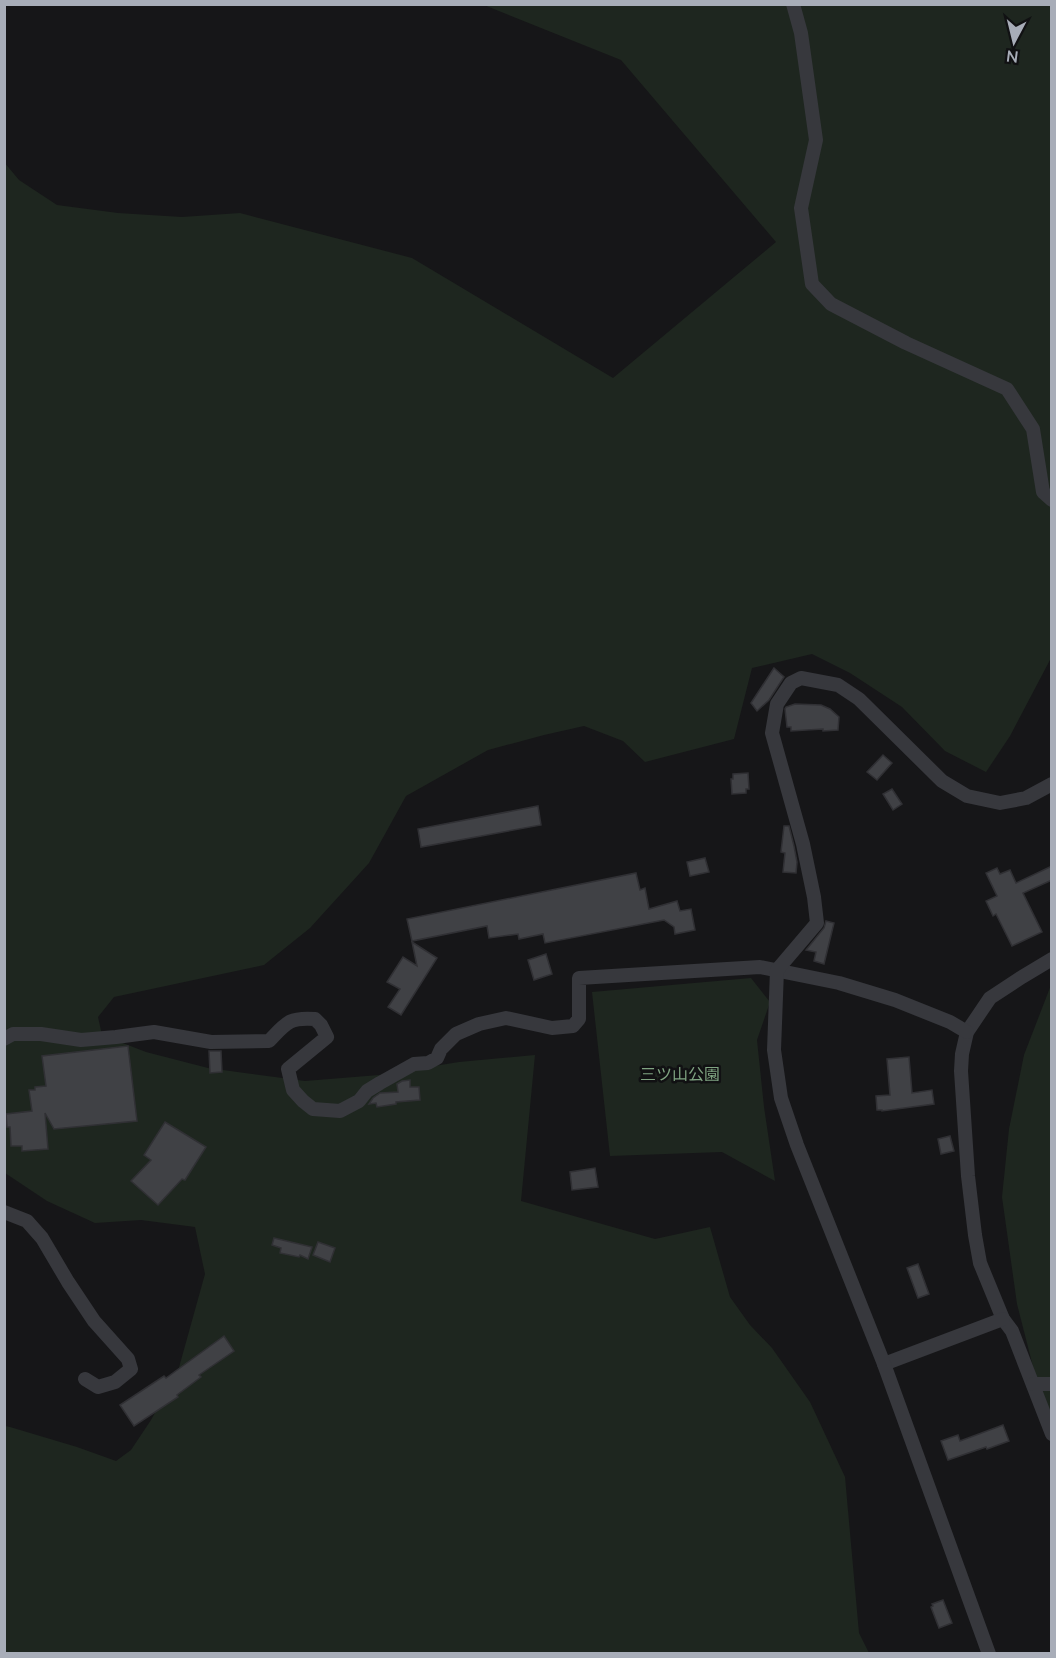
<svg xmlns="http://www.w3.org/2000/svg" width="1056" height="1658" font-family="Mulish,'Noto Sans JP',sans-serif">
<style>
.green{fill:#1e261f}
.building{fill:#404145;stroke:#303034;stroke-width:1.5}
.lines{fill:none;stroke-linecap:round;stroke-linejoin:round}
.minor{stroke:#37383d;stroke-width:14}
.labels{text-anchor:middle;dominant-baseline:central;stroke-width:5;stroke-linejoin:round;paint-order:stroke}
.park-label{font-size:16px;fill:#7fa381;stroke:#111113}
</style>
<rect width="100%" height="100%" fill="#161618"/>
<g class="green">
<path d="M 484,5 L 1051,5 L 1051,658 L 1010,736 L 986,772 L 945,751 L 902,707 L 850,673 L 812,654 L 752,668 L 734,739 L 645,762 L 623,741 L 584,726 L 544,735 L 488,750 L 406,796 L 369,863 L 310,928 L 264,965 L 114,997 L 98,1017 L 102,1035 L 146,1052 L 208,1068 L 305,1081 L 379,1075 L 459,1062 L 535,1055 L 521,1201 L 655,1239 L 710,1227 L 730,1297 L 750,1325 L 772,1348 L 810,1402 L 845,1477 L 859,1633 L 869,1653 L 5,1653 L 5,1426 L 10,1427 L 77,1447 L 116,1461 L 131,1450 L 151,1420 L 178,1371 L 205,1274 L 195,1227 L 141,1220 L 95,1223 L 47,1201 L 5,1173 L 4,162 L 19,180 L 57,205 L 118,213 L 182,217 L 240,213 L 412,258 L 613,378 L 776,242 L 621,60 Z"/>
<path d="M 751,978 L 770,1002 L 757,1040 L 764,1107 L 775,1181 L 722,1152 L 610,1156 L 592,992 Z"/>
<path d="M 1051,985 L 1051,1437 L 1017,1304 L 1002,1197 L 1009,1129 L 1024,1055 Z"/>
</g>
<g class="building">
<path d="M 774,668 L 784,677 L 769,700 L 757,711 L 751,703 Z"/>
<path d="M 795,704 L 821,705 L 830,709 L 839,717 L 838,730 L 823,731 L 823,729 L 791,731 L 791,727 L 787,727 L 785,709 L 786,707 Z"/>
<path d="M 883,755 L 892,763 L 877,780 L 867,772 Z"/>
<path d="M 748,773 L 749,789 L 746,789 L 746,793 L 732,794 L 731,779 L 733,779 L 733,774 Z"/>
<path d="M 892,789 L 902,804 L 893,810 L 883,794 Z"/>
<path d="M 538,806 L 541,825 L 421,847 L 418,829 Z"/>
<path d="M 784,826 L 789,826 L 794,846 L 797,862 L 796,873 L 783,872 L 785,853 L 781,852 Z"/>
<path d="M 705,858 L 709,872 L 690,876 L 687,862 Z"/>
<path d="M 1052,866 L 1052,880 L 1023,893 L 1042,932 L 1012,946 L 996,914 L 993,916 L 986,901 L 997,896 L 986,873 L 997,868 L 1000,874 L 1010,870 L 1016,883 Z"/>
<path d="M 636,873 L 640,890 L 645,888 L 649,909 L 677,901 L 680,911 L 691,909 L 695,930 L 675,934 L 674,927 L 664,920 L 545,943 L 543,934 L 519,939 L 518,934 L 489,938 L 487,926 L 412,941 L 407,919 Z"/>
<path d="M 826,921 L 834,923 L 824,964 L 814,961 L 816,952 L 806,950 L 824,928 Z"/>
<path d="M 412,942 L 437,958 L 401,1015 L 388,1007 L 400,989 L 387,982 L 403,957 L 417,966 Z"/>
<path d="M 546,954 L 552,974 L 534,980 L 528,960 Z"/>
<path d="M 128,1046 L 137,1121 L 54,1129 L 45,1113 L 48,1149 L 22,1151 L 22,1146 L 11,1146 L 10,1127 L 7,1127 L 6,1114 L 32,1111 L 29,1090 L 35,1090 L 35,1087 L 46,1086 L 42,1056 Z"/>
<path d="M 209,1051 L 221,1051 L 222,1072 L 210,1073 Z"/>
<path d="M 909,1057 L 912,1093 L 932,1090 L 934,1104 L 882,1111 L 882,1110 L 877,1110 L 876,1096 L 890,1095 L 887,1059 Z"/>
<path d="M 410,1080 L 410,1087 L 419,1087 L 420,1100 L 396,1102 L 396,1104 L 377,1107 L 376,1103 L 369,1104 L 373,1098 L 380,1093 L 398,1092 L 397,1084 L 402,1081 Z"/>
<path d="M 165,1122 L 206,1147 L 185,1180 L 182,1179 L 158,1205 L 131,1181 L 151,1160 L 144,1155 Z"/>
<path d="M 950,1136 L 954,1151 L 941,1154 L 938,1139 Z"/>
<path d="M 595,1168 L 598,1187 L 572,1190 L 570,1172 Z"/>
<path d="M 274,1238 L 312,1247 L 308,1259 L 300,1255 L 299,1257 L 280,1253 L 281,1248 L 272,1245 Z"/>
<path d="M 318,1242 L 335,1248 L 330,1262 L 313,1255 Z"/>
<path d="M 918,1264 L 929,1294 L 918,1298 L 907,1268 Z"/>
<path d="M 224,1336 L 234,1351 L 199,1375 L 201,1377 L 177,1395 L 178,1397 L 134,1426 L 120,1405 L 164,1376 L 166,1378 Z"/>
<path d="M 1003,1425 L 1009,1441 L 987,1449 L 986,1447 L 948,1460 L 941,1441 L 958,1435 L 960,1441 Z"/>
<path d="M 943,1600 L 952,1623 L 939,1628 L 931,1607 L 933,1606 L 932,1604 Z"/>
</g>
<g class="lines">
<g class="minor">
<path d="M 793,4 L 801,33 L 816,140 L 801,208 L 812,284 L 831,304 L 906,343 L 1007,389 L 1033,429 L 1043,492 L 1052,500"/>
<path d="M 1052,959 L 1022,977 L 990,998 L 967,1032 L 962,1054 L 961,1071 L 968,1176 L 975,1235 L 980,1263 L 1003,1319 L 1012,1331 L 1052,1434"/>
<path d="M 4,1039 L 13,1034 L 41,1034 L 81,1040 L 116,1037 L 154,1032 L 211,1042 L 269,1041 C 286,1023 289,1017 315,1019 L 321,1025 L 327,1037 L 288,1069 L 293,1090 L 303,1101 L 313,1109 L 340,1111 L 359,1101 L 367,1091 L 380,1083 L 414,1064 L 428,1063 L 437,1058 L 441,1049 L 456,1034 L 479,1024 L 506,1018 L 552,1028 L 573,1026 L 579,1019 L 579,978 L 760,967 L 839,983 L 895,1000 L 950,1022 L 967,1032"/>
<path d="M 4,1212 L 27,1221 L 42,1238 L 68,1282 L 94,1321 L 128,1359 L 131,1369 L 115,1382 L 98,1387 L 85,1379"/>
<path d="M 884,1364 L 1003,1319"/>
<path d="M 1033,1384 L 1052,1384"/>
<path d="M 989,1654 L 884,1364 L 797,1145 L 781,1098 L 774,1050 L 777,970 L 817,923 L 814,897 L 803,844 L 772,733 L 777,704 L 791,683 L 801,678 L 838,685 L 859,699 L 942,781 L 967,796 L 1000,803 L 1026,798 L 1052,784"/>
</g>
</g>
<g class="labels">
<g class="park-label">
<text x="680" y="1074">三ツ山公園</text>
</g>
</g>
<rect width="1056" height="1658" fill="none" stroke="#a8adb8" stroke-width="12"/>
<g transform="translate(1014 42) rotate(187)" stroke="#111113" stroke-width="4.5" paint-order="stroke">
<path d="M0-4.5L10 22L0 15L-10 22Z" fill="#a8adb8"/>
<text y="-9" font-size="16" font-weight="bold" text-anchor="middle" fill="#a8adb8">N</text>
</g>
</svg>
